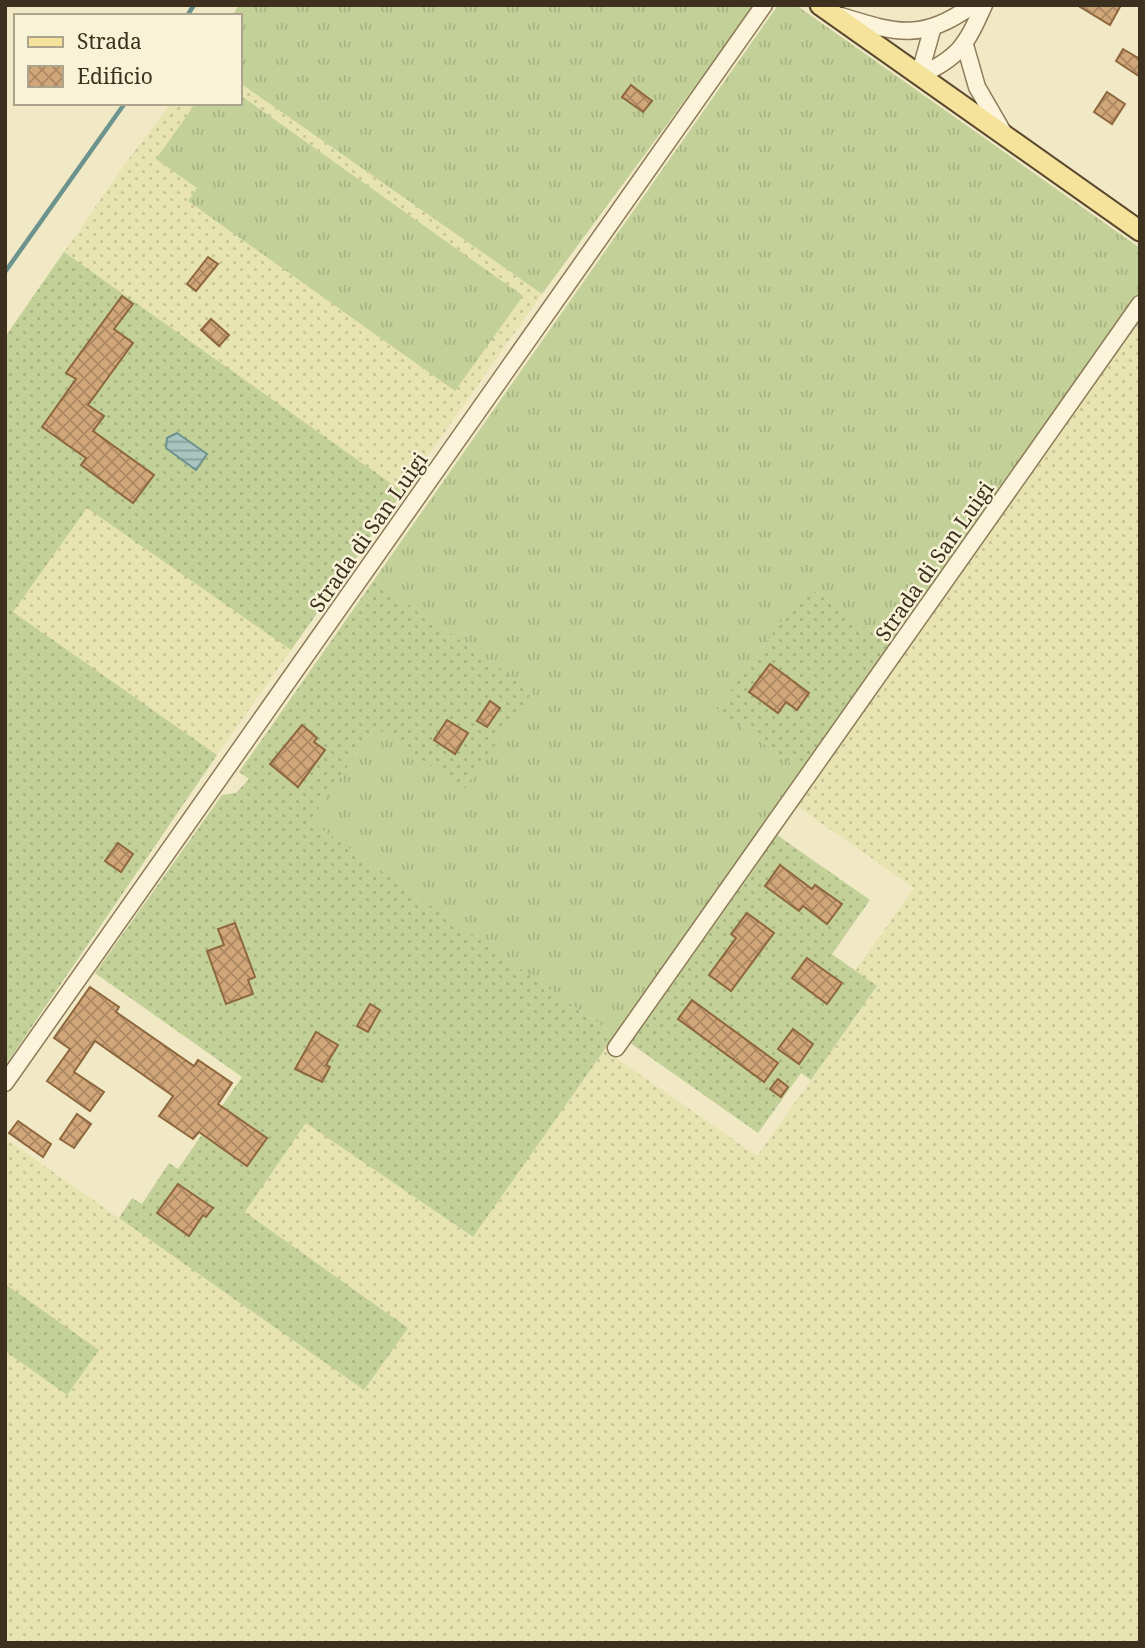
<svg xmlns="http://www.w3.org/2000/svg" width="1145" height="1648" font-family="'Noto Serif',serif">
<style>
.farmland{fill:url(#farmland-dots)}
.grass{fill:url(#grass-tufts)}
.garden{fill:url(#garden-dots)}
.water{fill:url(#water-rules);stroke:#6d938e;stroke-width:2}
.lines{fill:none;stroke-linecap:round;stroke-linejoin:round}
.stream{stroke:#6d938e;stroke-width:4.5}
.building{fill:url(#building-cross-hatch);stroke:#8e673e;stroke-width:2}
.minor-casing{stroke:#8d7b5a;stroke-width:19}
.major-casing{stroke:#5b482e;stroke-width:23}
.minor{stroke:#fbf4da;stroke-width:16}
.major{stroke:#f5e39c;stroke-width:19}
.labels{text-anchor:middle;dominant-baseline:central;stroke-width:5;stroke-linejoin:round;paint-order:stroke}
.street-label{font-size:21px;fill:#3d301f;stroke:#f8f2d6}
</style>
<defs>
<pattern id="farmland-dots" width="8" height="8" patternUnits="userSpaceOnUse" patternTransform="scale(1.75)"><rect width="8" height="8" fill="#e7e4b2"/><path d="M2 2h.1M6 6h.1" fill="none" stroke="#c7c499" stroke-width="1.8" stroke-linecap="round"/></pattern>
<pattern id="grass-tufts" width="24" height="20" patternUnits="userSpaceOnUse" patternTransform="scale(1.75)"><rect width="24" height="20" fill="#c3d098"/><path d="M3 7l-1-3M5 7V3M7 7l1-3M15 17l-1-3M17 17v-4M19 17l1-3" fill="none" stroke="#a8b383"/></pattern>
<pattern id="garden-dots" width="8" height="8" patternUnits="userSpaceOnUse" patternTransform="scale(1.75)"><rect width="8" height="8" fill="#c3d098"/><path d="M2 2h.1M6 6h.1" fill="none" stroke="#a8b383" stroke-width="1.8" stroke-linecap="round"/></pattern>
<pattern id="water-rules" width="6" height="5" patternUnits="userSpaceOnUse" patternTransform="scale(1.75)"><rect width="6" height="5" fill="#a7c4bf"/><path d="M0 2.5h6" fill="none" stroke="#89a09b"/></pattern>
<pattern id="building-cross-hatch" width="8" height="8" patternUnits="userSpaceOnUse" patternTransform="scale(1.75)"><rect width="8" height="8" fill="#d1a779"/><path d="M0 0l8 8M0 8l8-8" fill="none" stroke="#ab8863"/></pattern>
</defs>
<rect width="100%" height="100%" fill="#f1e9c5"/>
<g class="farmland">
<path d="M 240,83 L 542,294 L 217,755 L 5,607 L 5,337 L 125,164 L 171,103 L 240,103 Z"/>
<path d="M 1140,293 L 1140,1117 L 1135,1123 L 1140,1126 L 1140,1643 L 5,1642 L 5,1138 L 364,1390 L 408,1328 L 245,1212 L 307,1122 L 472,1237 L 605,1050 L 757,1156 L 877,987 L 855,971 L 914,888 L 784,797 Z"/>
</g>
<g class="grass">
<path d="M 239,5 L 755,5 L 542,294 L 240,83 L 240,16 L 232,16 Z"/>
<path d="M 778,5 L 796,5 L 1140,248 L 1140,293 L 891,646 L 807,586 L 718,710 L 802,771 L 615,1035 L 309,821 L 375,727 L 532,691 L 374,580 Z"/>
<path d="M 240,95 L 523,296 L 455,391 L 188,201 L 197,188 L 156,159 L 196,103 L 240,103 Z"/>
</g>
<g class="garden">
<path d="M 64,252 L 403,492 L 291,650 L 87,508 L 13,612 L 217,755 L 5,1066 L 5,337 Z"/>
<path d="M 374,580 L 533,691 L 464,789 L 375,727 L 310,821 L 615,1035 L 473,1237 L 306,1123 L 245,1212 L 408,1328 L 364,1390 L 119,1218 L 132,1198 L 142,1204 L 169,1163 L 178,1169 L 242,1077 L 95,973 L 222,795 L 236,793 L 249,779 L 239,772 Z"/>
<path d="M 807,586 L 891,646 L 802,771 L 717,710 Z"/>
<path d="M 777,835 L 870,900 L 832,954 L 877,986 L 811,1080 L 801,1073 L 758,1133 L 630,1043 Z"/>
<path d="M 5,1284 L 99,1350 L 67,1395 L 5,1351 Z"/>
</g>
<path class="water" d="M 177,433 L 207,454 L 196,470 L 166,448 L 167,438 Z"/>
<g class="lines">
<g class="stream">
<path d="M 187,16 L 194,5"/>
<path d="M 5,272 L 125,103"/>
</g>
</g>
<g class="building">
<path d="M 1077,5 L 1121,5 L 1110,25 Z"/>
<path d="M 1123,49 L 1140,59 L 1140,77 L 1116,61 Z"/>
<path d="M 631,85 L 652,101 L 643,112 L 622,97 Z"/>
<path d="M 1107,92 L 1125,104 L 1112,124 L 1094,112 Z"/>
<path d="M 208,257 L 218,264 L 196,291 L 187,284 Z"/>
<path d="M 122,296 L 133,304 L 114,329 L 133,343 L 88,405 L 104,416 L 93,431 L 154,475 L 133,503 L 81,465 L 86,458 L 42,427 L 76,379 L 66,373 Z"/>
<path d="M 211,319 L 229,335 L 219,346 L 201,330 Z"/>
<path d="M 770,664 L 809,693 L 797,710 L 786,702 L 778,713 L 749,692 Z"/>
<path d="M 490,701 L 500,708 L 487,727 L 477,721 Z"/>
<path d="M 447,720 L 468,733 L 455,754 L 434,740 Z"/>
<path d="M 302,725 L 317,738 L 314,742 L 325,750 L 298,787 L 270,764 Z"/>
<path d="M 118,843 L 133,854 L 121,872 L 105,861 Z"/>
<path d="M 780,865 L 812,889 L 815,885 L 842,904 L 827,924 L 803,906 L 799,911 L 765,886 Z"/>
<path d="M 747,913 L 774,933 L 731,991 L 709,975 L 736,938 L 731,934 Z"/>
<path d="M 235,923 L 255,977 L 248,980 L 253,994 L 226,1004 L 207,951 L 224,945 L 218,929 Z"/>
<path d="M 807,958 L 842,983 L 827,1004 L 792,978 Z"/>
<path d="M 90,987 L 119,1007 L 116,1012 L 194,1066 L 198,1060 L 232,1083 L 218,1104 L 267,1138 L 247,1166 L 199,1132 L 193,1139 L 159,1116 L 173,1096 L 95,1041 L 74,1072 L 104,1092 L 90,1111 L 47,1081 L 70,1049 L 54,1038 Z"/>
<path d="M 692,1000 L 778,1063 L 764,1082 L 678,1019 Z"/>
<path d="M 370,1004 L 380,1010 L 368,1032 L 357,1026 Z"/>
<path d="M 793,1029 L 813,1044 L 799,1064 L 778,1049 Z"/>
<path d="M 316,1032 L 338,1045 L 326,1065 L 330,1067 L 322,1082 L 295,1069 Z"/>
<path d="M 778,1079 L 788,1087 L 781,1097 L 770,1089 Z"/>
<path d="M 77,1114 L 91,1124 L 74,1148 L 60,1139 Z"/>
<path d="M 18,1121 L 51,1144 L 43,1157 L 9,1133 Z"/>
<path d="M 178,1184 L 213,1208 L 206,1217 L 203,1215 L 189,1236 L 157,1213 Z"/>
</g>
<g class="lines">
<g class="minor-casing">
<g id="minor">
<path d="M 841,16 C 898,34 922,41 973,5"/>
<path d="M 965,45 L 977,87 L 1003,132"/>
<path d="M 919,76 C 960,57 966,45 984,5"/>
<path d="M 919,76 L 932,30"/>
<path d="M 616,1048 L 1140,304"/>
<path d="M 5,1083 L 764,5"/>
</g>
</g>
<g class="major-casing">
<path id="major" d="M 820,5 L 1140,231"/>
</g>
<use href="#minor" class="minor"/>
<use href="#major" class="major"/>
</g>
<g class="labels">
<g class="street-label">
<text transform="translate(368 532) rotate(-55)">Strada di San Luigi</text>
<text transform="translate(934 561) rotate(-55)">Strada di San Luigi</text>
</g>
</g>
<rect width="1145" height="1648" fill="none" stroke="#3d301f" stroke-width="14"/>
<rect x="14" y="14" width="228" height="91" fill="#f8f2d6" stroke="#ada48d" stroke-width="2"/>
<rect x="28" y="37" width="35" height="10" fill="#f5e39c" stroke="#ada48d" stroke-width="2"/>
<text x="77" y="49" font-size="21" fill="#3d301f">Strada</text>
<rect x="28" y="66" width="35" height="21" fill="url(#building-cross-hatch)" stroke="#ada48d" stroke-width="2"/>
<text x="77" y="84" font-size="21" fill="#3d301f">Edificio</text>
</svg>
